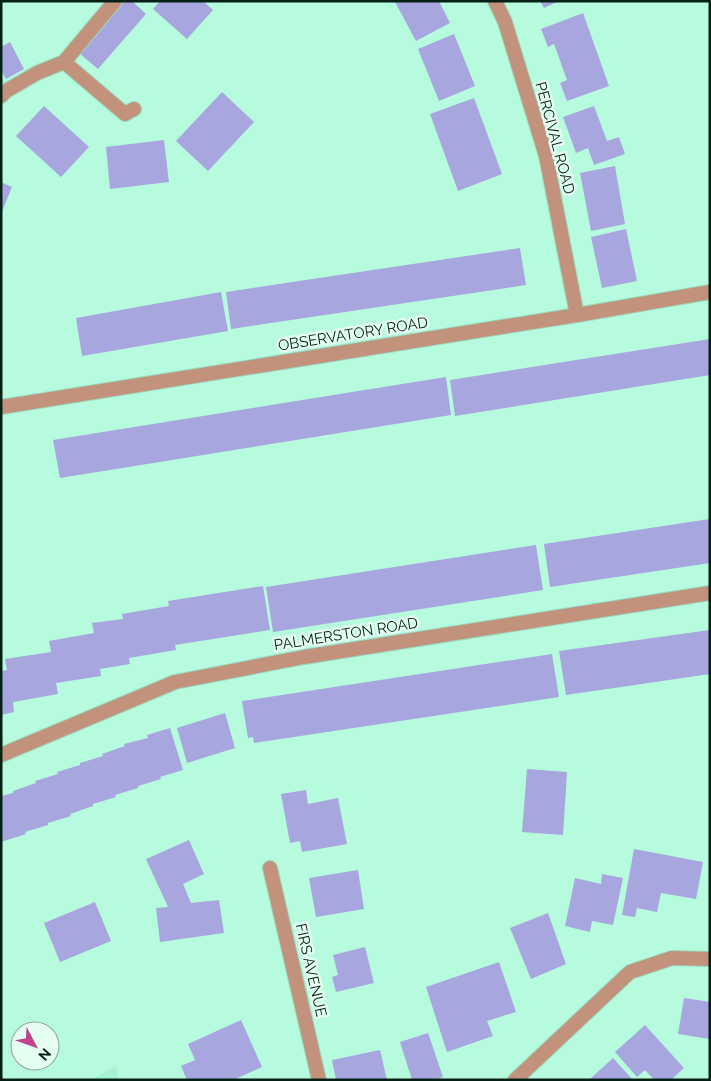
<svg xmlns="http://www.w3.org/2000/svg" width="711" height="1081" font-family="Raleway,sans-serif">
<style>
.built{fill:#a4f2d0}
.building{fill:#a8a6de}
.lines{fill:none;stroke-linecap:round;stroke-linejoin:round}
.minor-casing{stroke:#9ad8bd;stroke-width:16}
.minor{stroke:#c2927c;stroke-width:14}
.labels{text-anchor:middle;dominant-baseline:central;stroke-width:5;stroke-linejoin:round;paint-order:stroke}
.street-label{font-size:15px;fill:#052116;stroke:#e4fef2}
</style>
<rect width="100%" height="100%" fill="#b6fbdd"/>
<path class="built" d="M 116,1066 L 119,1080 L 91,1080 Z"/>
<g class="building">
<path d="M 124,1 L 132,1 L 146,14 L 98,69 L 79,53 Z"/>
<path d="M 160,1 L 203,1 L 213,10 L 187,39 L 153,9 Z"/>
<path d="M 397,1 L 439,1 L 450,23 L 416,41 L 395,2 Z"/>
<path d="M 540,1 L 559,1 L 544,8 Z"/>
<path d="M 583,13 L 609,86 L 567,101 L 560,83 L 567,80 L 554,44 L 548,47 L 541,29 Z"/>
<path d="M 454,34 L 475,86 L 439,101 L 418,49 Z"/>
<path d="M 10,42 L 24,69 L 6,79 L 1,70 L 1,47 Z"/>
<path d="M 222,92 L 254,122 L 208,171 L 176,141 Z"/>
<path d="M 474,98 L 502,174 L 458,191 L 430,114 Z"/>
<path d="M 44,106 L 89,147 L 61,177 L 16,136 Z"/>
<path d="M 594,106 L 607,141 L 619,137 L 625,154 L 594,165 L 588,148 L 576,153 L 563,117 Z"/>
<path d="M 164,140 L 169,182 L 110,189 L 106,147 Z"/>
<path d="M 615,166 L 625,224 L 591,231 L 580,173 Z"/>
<path d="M 1,182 L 12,187 L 1,214 Z"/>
<path d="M 626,229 L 637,281 L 602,288 L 591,237 Z"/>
<path d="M 520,248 L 526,285 L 231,329 L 226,292 Z"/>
<path d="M 221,292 L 228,331 L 82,356 L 76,318 Z"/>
<path d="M 710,339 L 710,375 L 455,416 L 450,380 Z"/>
<path d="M 446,377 L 451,415 L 60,478 L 53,440 Z"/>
<path d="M 710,519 L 710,563 L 550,587 L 544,544 Z"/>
<path d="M 536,545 L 543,590 L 273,632 L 266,587 Z"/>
<path d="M 263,586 L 270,630 L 175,645 L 176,650 L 129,658 L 130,664 L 100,669 L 101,676 L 56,683 L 58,694 L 13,702 L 14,712 L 1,715 L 1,671 L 7,670 L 5,659 L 51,652 L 49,641 L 94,633 L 92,623 L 123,619 L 122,614 L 169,606 L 168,601 Z"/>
<path d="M 710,630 L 710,674 L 566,695 L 559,651 Z"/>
<path d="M 552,654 L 559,697 L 254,743 L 253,737 L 248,738 L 242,701 Z"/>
<path d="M 225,713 L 235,748 L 187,763 L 177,728 Z"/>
<path d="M 170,728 L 183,770 L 160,777 L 161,779 L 138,786 L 138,788 L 115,795 L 116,797 L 93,804 L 93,806 L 70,814 L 71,816 L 48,823 L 48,825 L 25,832 L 26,834 L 1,842 L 1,796 L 13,793 L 13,791 L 36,783 L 35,781 L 58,774 L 57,772 L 80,765 L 80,763 L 103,756 L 102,754 L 125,746 L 124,744 L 148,738 L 147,735 Z"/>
<path d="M 527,769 L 567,772 L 563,835 L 522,832 Z"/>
<path d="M 306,790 L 308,804 L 338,798 L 347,844 L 302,852 L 300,841 L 290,843 L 281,794 Z"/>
<path d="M 189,840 L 204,874 L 183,884 L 191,903 L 219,900 L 224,933 L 160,942 L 156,908 L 168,907 L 146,859 Z"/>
<path d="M 634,849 L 703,862 L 696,899 L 661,893 L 657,912 L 637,908 L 635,917 L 622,915 Z"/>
<path d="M 358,870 L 364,909 L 316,917 L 309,878 Z"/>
<path d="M 602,874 L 623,878 L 613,925 L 592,921 L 590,932 L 565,926 L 575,878 L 601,884 Z"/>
<path d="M 95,902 L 111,941 L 60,962 L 44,923 Z"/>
<path d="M 548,913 L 566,964 L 531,979 L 510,928 Z"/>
<path d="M 365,947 L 374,983 L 336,992 L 332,977 L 338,975 L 333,955 Z"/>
<path d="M 499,962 L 516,1012 L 487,1021 L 493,1036 L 447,1052 L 426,987 Z"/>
<path d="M 684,998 L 710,1002 L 710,1039 L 678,1034 Z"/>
<path d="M 241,1020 L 262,1067 L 233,1080 L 187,1080 L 181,1066 L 195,1060 L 188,1044 Z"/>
<path d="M 645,1025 L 684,1068 L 671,1080 L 654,1080 L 645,1070 L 637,1077 L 615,1052 Z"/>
<path d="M 428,1033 L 443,1077 L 435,1080 L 412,1080 L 400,1042 Z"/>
<path d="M 380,1050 L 387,1080 L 336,1080 L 332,1060 Z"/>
<path d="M 613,1058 L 633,1080 L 589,1080 Z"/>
</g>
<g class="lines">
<g class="minor-casing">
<g id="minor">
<path d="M 495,1 L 505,22 L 546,156 L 577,315"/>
<path d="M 64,62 L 125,114 L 134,109"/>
<path d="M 1,96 L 6,91 L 37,73 L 64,62 L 115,1"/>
<path d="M 1,407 L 577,315 L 710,292"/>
<path d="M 1,755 L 175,682 L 304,657 L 710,593"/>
<path d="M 270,868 L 319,1080"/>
<path d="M 515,1080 L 630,972 L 672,958 L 710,959"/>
</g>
</g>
<use href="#minor" class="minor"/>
</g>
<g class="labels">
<g class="street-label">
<text transform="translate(555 138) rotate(75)">PERCIVAL ROAD</text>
<text transform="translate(353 334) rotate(-9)">OBSERVATORY ROAD</text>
<text transform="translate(346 634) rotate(-9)">PALMERSTON ROAD</text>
<text transform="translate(311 970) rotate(77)">FIRS AVENUE</text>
</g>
</g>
<rect width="711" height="1081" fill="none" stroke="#052116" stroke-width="5"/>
<g transform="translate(35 1046) rotate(131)"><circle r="24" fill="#e4fef2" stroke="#8ba69a"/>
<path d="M0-4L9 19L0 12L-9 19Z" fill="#c04392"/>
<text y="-8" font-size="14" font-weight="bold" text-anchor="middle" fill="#052116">N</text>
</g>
</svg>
